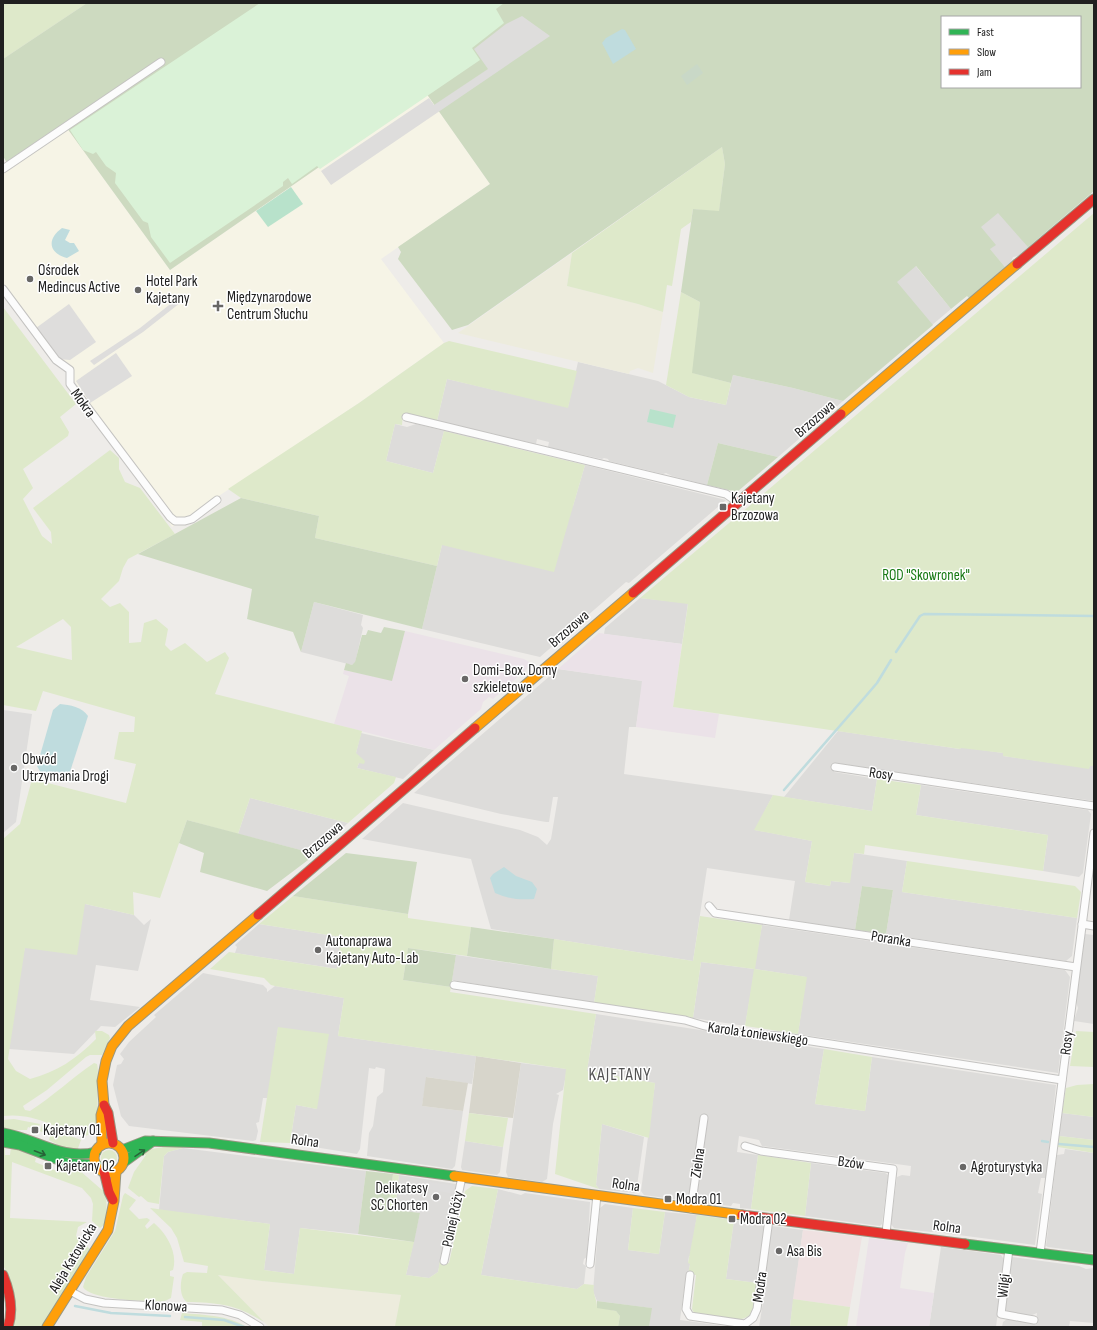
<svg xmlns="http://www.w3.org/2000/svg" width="1097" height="1330" font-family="'Sofia Sans Condensed',sans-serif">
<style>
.residential{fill:#dddcda}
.commercial{fill:#efe1e1}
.industrial{fill:#ebe2e8}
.education{fill:#f6f4e6}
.construction{fill:#d7d5cb}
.farmland{fill:#edecdd}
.grass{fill:#dee9ca;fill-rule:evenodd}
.forest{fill:#cddac0;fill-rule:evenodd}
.cemetery{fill:#c9d8c7}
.park{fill:#daf2d7}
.pitch{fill:#b8e2cb}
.parking{fill:#dedddc}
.water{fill:#bfdcde}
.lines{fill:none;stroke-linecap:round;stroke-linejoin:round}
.stream{stroke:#bfdcde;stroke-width:2.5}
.street-casing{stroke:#c4c3c1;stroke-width:9}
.fast-casing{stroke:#989782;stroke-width:11}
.slow-casing{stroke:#989782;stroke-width:11}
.jam-casing{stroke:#989782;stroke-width:11}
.street{stroke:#fcfcfc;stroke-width:7}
.fast{stroke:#30b455;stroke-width:9}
.slow{stroke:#ff9f0a;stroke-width:9}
.jam{stroke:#e5322d;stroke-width:9}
.oneway{stroke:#276338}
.poi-dot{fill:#686766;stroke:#fff;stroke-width:1.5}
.labels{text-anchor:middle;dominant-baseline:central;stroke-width:3;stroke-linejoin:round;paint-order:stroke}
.poi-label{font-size:15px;fill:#202020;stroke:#fff;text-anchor:start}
.street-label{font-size:15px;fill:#202020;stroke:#fff}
.park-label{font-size:15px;fill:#177914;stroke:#fff}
.quarter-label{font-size:17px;letter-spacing:1px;fill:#535353;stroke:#fff}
</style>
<rect width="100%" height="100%" fill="#eeece9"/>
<g class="residential">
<path d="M 1071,210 L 1018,256 L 1013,257 L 1011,262 L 1005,267 L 960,214 Z"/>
<path d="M 909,258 L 951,309 L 913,341 L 870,290 Z"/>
<path d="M 578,362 L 658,381 L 689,397 L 726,405 L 733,375 L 793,388 L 843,401 L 778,457 L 718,443 L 707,485 L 672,476 L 666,473 L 663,474 L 609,461 L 608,459 L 604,458 L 602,459 L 548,447 L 549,442 L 537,439 L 536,444 L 437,421 L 447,379 L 568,407 Z"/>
<path d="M 395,424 L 407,427 L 416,424 L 444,431 L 433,473 L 386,461 Z"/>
<path d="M 585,465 L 726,500 L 629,583 L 626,582 L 540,657 L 422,629 L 442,545 L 573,506 Z"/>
<path d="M 640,598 L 688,603 L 682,644 L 604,634 L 605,628 Z"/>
<path d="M 314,602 L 363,615 L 361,625 L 363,628 L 355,663 L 352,665 L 301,652 Z"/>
<path d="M 558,669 L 643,681 L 636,727 L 629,727 L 624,774 L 773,795 L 755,830 L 812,841 L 805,882 L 830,886 L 831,881 L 849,883 L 854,853 L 907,861 L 902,892 L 1077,918 L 1072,956 L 1066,961 L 886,934 L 893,890 L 862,886 L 855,930 L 789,920 L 795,881 L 707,868 L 693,961 L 491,929 L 471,859 L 362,839 L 403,803 L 520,830 L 538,837 L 547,845 L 551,839 L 558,797 L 553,797 L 549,822 L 546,822 L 501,814 L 414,793 Z"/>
<path d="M 838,731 L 960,749 L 961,747 L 1003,753 L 1003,756 L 1088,768 L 1090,766 L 1094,766 L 1094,801 L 836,763 L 834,772 L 877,779 L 872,811 L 784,797 Z"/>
<path d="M 361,733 L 395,741 L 434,750 L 403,779 L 357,768 L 359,763 L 356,753 Z"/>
<path d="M 921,785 L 1088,810 L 1091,814 L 1083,873 L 1079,877 L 1043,871 L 1048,835 L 916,815 Z"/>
<path d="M 250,798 L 348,823 L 316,854 L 238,834 Z"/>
<path d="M 85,904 L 134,915 L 144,925 L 151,919 L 138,971 L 96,965 L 90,1000 L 140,1007 L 115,1027 L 101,1026 L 74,1054 L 9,1049 L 12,991 L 25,948 Z"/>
<path d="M 259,924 L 341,937 L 338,969 L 235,953 L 237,947 L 235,945 Z"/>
<path d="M 762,925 L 1065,970 L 1070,977 L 1058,1073 L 798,1034 L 806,977 L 755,969 L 745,1026 L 693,1018 L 701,962 L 754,969 Z"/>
<path d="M 1085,934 L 1094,935 L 1094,1024 L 1074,1021 L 1078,1008 L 1076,1002 Z"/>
<path d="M 456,955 L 598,976 L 594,1003 L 452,980 Z"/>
<path d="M 203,973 L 263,985 L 267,989 L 267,992 L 275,986 L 344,998 L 338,1036 L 476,1056 L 472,1084 L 427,1077 L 422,1106 L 463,1111 L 455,1166 L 452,1169 L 367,1156 L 369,1133 L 373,1126 L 377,1097 L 383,1092 L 385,1069 L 376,1067 L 375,1069 L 369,1068 L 360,1149 L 357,1154 L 290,1143 L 296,1105 L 317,1109 L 278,1028 L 268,1098 L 263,1098 L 259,1122 L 256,1123 L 258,1131 L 256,1140 L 253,1141 L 129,1126 L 121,1116 L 113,1085 L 117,1065 L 121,1064 L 124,1059 L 120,1054 L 129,1042 L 156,1017 L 154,1015 Z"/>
<path d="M 596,1014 L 824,1049 L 815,1104 L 865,1111 L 872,1057 L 1056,1085 L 1046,1178 L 1041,1178 L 1038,1193 L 1042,1194 L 1035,1245 L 943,1233 L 941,1231 L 931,1232 L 894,1228 L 891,1224 L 897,1177 L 902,1175 L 910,1176 L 911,1166 L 762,1146 L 759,1140 L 739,1136 L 737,1152 L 758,1155 L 751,1209 L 740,1208 L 740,1204 L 733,1203 L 731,1206 L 694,1202 L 697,1153 L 693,1158 L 696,1164 L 691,1198 L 687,1201 L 644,1195 L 641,1191 L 655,1083 L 587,1071 Z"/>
<path d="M 521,1063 L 567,1069 L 563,1090 L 556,1094 L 559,1095 L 553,1124 L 547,1179 L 542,1182 L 508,1177 L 506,1172 Z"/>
<path d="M 1062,1113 L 1094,1117 L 1094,1140 L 1059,1136 Z"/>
<path d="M 602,1124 L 644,1137 L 636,1193 L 599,1189 L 596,1185 Z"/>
<path d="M 465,1141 L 503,1147 L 500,1172 L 497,1175 L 462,1170 L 461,1167 Z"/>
<path d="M 183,1148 L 366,1171 L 358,1234 L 300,1228 L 294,1274 L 264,1270 L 270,1224 L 159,1210 L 164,1156 L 168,1152 Z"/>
<path d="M 1065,1149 L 1094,1153 L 1094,1253 L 1048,1247 L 1046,1246 L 1057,1155 L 1064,1154 Z"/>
<path d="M 811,1163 L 885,1173 L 888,1175 L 882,1224 L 880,1226 L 805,1216 Z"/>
<path d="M 399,1175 L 456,1184 L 438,1272 L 429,1278 L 406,1275 L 420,1213 L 395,1210 Z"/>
<path d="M 498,1189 L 521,1195 L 525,1193 L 590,1202 L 587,1257 L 584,1259 L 583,1264 L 586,1266 L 584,1284 L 577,1289 L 481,1275 Z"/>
<path d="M 605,1204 L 633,1208 L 628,1250 L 659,1254 L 665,1212 L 697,1215 L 691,1256 L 689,1256 L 688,1262 L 690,1264 L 688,1274 L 686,1274 L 680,1320 L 732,1327 L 649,1327 L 651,1308 L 597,1301 L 593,1291 L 600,1208 Z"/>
<path d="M 734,1220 L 762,1224 L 765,1228 L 758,1283 L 726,1279 Z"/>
<path d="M 771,1226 L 803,1230 L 790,1325 L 799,1327 L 759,1327 L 766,1284 L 764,1284 Z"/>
<path d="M 941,1247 L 1001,1255 L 1005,1261 L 1001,1276 L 1002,1278 L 996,1327 L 929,1327 Z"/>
<path d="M 1012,1257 L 1079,1266 L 1086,1269 L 1094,1268 L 1094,1323 L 1070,1321 L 1069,1327 L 1002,1327 L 1003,1322 L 1010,1317 L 1030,1320 L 1036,1323 L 1037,1313 L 1032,1315 L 1007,1313 L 1004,1310 Z"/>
</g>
<path class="commercial" d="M 803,1230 L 862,1237 L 850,1307 L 793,1299 Z"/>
<g class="industrial">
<path d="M 405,631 L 524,659 L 532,664 L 493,699 L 489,697 L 483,702 L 481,709 L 434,750 L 334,724 L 349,676 L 343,674 L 344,670 L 392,680 Z"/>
<path d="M 599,633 L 682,644 L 673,707 L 719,714 L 715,738 L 636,727 L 642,681 L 558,669 Z"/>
<path d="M 869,1238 L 908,1243 L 905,1253 L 900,1288 L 934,1293 L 929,1327 L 856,1327 Z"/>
</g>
<path class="education" d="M 426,93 L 490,184 L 381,259 L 444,343 L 359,403 L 172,527 L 74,380 L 3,284 L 3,171 L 67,128 L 170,270 Z"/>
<g class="construction">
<path d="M 476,1056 L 521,1063 L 513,1118 L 469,1113 Z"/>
<path d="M 426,1077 L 468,1083 L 463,1111 L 422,1106 Z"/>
</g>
<g class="farmland">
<path d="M 572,253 L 567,286 L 638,304 L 663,312 L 653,373 L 638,368 L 630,371 L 629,374 L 458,333 Z"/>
<path d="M 218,1275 L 262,1281 L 402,1295 L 395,1327 L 269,1327 Z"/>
</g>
<g class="grass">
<path d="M 3,3 L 87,3 L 3,59 Z"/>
<path d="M 722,147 L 725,164 L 719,212 L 693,209 L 691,222 L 681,229 L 672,286 L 667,285 L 663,312 L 638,304 L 567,286 L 572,253 Z"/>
<path d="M 1094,213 L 1094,766 L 1090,766 L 1089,769 L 1003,756 L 1003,753 L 961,748 L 960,749 L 673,707 L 688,604 L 640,598 L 754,502 L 759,504 L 764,500 L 762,495 Z"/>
<path d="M 681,292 L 700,302 L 693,373 L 731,383 L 726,405 L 689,397 L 666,385 Z"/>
<path d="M 3,307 L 76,404 L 60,417 L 69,432 L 68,436 L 23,469 L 33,488 L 23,499 L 42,536 L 52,544 L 51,532 L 33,508 L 110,450 L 119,458 L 119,469 L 125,482 L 140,488 L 175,534 L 128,559 L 123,568 L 119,581 L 101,599 L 110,607 L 120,603 L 129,612 L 129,643 L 141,642 L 144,623 L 156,619 L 168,629 L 165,645 L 171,651 L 185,643 L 207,662 L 225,652 L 229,658 L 215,694 L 362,731 L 356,753 L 365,761 L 364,764 L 359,763 L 357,768 L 396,777 L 394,783 L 348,823 L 250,798 L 238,834 L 187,820 L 160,898 L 133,892 L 134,915 L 85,904 L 77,955 L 25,948 L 8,1059 L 16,1071 L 30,1079 C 57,1072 76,1059 96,1039 L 95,1031 L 102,1031 L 109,1035 L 110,1038 L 102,1055 L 90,1055 L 86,1057 L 47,1090 L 23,1106 L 25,1110 L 30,1111 C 52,1097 72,1078 94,1063 L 97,1064 C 99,1071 97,1081 97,1089 C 97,1102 102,1132 85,1136 C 55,1129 35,1112 3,1116 L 3,839 L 20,824 L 32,779 L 126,803 L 136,764 L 114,759 L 119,732 L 134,732 L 135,717 L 43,691 L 36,711 L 3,705 ZM 63,619 L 71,627 L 72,660 L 16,647 Z"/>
<path d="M 449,341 L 577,371 L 568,408 L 447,379 L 437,421 L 411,414 L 403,414 L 402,425 L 395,424 L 386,461 L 433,473 L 444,431 L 585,465 L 554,572 L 442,545 L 437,566 L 315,538 L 319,516 L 241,498 L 228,489 L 359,403 L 444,343 Z"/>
<path d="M 877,779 L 921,785 L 916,815 L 1048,835 L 1043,871 L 865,845 L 864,854 L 854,853 L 850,883 L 831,881 L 830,886 L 805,882 L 812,841 L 754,830 L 773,795 L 872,811 Z"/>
<path d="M 907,861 L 1075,886 L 1081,892 L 1077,918 L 902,892 Z"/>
<path d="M 293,896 L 408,914 L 408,918 L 471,927 L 467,956 L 408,948 L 403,980 L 451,987 L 450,992 L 596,1014 L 587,1071 L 655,1083 L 649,1138 L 602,1124 L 596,1185 L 599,1189 L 555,1174 L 566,1069 L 338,1036 L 344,998 L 275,986 L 271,985 L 264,978 L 210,969 L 229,952 L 337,969 L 341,937 L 259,924 Z"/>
<path d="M 700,916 L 762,925 L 755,969 L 807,977 L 798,1034 L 745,1026 L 754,969 L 701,962 L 693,1018 L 594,1003 L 598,976 L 551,969 L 554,939 L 693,961 Z"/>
<path d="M 278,1027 L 329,1034 L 317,1109 L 296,1105 L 290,1143 L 260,1142 Z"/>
<path d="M 1076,1031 L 1094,1032 L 1094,1067 L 1070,1066 Z"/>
<path d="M 824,1049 L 872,1057 L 865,1111 L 815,1104 Z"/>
<path d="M 1094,1084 L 1094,1117 L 1062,1113 L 1066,1088 L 1077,1085 Z"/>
<path d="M 469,1113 L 508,1118 L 503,1147 L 465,1141 Z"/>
<path d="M 14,1119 L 40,1124 L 37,1130 L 28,1127 L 27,1130 L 3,1130 L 3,1120 Z"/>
<path d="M 42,1125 L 81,1140 L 77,1151 L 67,1150 L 49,1140 L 50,1136 L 40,1131 Z"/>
<path d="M 1059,1136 L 1094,1140 L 1094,1153 L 1058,1147 Z"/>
<path d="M 3,1145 L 5,1147 L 5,1155 L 10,1155 L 11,1146 L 36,1158 L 35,1162 L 57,1171 L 79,1170 L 102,1190 L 105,1190 C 107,1202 107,1212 105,1224 L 100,1228 L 92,1221 L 93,1204 L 91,1198 L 82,1188 L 12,1162 L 10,1218 L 87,1222 L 78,1227 L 76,1236 L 91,1250 L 42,1327 L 13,1327 L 11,1281 L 3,1265 Z"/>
<path d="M 169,1146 L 182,1146 L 183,1148 L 168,1152 L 164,1156 L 159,1204 L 148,1202 L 141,1196 L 139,1197 L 128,1188 L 134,1172 L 146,1155 L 142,1155 L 152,1149 Z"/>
<circle cx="109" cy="1158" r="8"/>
<path d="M 758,1155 L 811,1163 L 805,1216 L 751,1209 Z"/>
<path d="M 393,1174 L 399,1175 L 395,1210 L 388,1209 Z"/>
<path d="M 472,1186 L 498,1189 L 481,1275 L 577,1289 L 584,1284 L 594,1285 C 592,1293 597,1299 597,1307 L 616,1311 L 620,1316 L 618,1327 L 405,1327 L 395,1326 L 401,1295 L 262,1281 L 218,1275 L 264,1322 C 235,1304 220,1303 187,1302 C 179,1297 180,1282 183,1274 L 187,1272 L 207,1273 L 208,1266 L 184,1262 L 177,1238 L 171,1228 L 150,1208 L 270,1224 L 264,1270 L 294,1274 L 300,1228 L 414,1242 L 406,1275 L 429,1278 L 438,1272 L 440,1260 L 449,1263 L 465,1191 Z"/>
<path d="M 125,1193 L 136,1200 L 129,1209 L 139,1219 L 147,1218 L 150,1220 L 145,1226 L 147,1229 L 154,1223 C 167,1234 178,1253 173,1270 L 170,1271 L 170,1276 L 174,1277 L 171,1298 L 165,1301 C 150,1302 90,1300 83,1287 L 86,1277 L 115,1231 L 123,1196 Z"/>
<path d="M 633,1208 L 665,1212 L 659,1254 L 628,1250 Z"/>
<path d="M 697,1215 L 734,1220 L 726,1279 L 758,1283 C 757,1291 756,1300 754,1308 C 748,1329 710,1316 694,1313 L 692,1309 L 696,1275 L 688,1274 L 690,1264 L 688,1263 Z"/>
<path d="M 793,1299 L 850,1307 L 847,1327 L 790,1326 Z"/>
<path d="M 182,1313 C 205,1315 227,1315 247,1327 L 202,1327 L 202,1322 L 180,1320 Z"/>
</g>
<g class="forest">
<path d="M 87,3 L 1094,3 L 1094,191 L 1028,247 L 998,213 L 981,227 L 996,245 L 990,249 L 1005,267 L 969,298 L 967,296 L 951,309 L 916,266 L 897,282 L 933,325 L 843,401 L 793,388 L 733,375 L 731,383 L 692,373 L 700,302 L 681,292 L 693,209 L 719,211 L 725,164 L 722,147 L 468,325 L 452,330 L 398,259 L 401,252 L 398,247 L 490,184 L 426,93 L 170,270 L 64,124 L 7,163 L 3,156 L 3,59 ZM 942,17 L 1080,17 L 1080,87 L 942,87 Z"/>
<path d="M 718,443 L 778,457 L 737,492 L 707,485 Z"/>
<path d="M 241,498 L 319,516 L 315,538 L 437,566 L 422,629 L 314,602 L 301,652 L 293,632 L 247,619 L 252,589 L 138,554 Z"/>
<path d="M 384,627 L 405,631 L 392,681 L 344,670 L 346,663 L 352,665 L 355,662 L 362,635 L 366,635 L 368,630 L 381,633 Z"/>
<path d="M 187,820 L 316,854 L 267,891 L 200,872 L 204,853 L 179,843 Z"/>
<path d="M 346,853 L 417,862 L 408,914 L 293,896 Z"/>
<path d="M 862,886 L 893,890 L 886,934 L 855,930 Z"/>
<path d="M 471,927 L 554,939 L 551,969 L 467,956 Z"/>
<path d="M 408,948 L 456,955 L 451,987 L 403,980 Z"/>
<path d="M 366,1171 L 393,1174 L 388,1209 L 420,1213 L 414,1242 L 358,1234 Z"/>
<path d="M 597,1301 L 652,1308 L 649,1327 L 618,1327 L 620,1316 L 616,1311 L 597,1308 Z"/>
</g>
<path class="cemetery" d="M 697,64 L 703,73 L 687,85 L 681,76 Z"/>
<path class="park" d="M 260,3 L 504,3 L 496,9 L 504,23 L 472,48 L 480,60 L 320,169 L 317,166 L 292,184 L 288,178 L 283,182 L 283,186 L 170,263 L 151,237 L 148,223 L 143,221 L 115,183 L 116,173 L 106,166 L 96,152 L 93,154 L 83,150 L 70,130 Z"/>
<g class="pitch">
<path d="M 291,187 L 303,204 L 268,227 L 256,211 Z"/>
<path d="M 650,409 L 676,415 L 673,428 L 647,422 Z"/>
</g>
<g class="parking">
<path d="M 522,16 L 550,36 L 331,185 L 321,171 L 429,98 L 434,105 L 488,69 L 474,49 L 506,24 Z"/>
<path d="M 178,298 L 180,303 L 143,332 L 94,365 L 90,361 L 140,328 Z"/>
<path d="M 69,304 L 96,342 L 70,360 L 58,359 L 36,328 Z"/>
<path d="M 116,353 L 132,376 L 90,403 L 76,381 Z"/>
<path d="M 3,710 L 32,714 L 16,822 L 3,833 Z"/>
<path d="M 430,1182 L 457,1186 L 455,1194 L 428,1189 Z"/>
</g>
<g class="water">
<path d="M 622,29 L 625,30 L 636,49 L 613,64 L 602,43 L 606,38 Z"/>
<path d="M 62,228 L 70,230 L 65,240 L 70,243 L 74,243 L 79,251 L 67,258 C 48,253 47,239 62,228 Z"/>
<path d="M 60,704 C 70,705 82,707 88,716 L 68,778 L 63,779 L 41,773 L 37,766 L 53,710 Z"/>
<path d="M 504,867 L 516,876 L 532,882 L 537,889 L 534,899 C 519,900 509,899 495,893 L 490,878 L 493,874 Z"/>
</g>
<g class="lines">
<g class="stream">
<path d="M 896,652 L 920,616 L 924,614 L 1094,616"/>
<path d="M 784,790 L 865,697 L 877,683 L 891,660"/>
<path d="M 1042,1141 L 1048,1142"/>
<path d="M 1059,1144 L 1094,1147"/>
<path d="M 75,1306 L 111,1313 L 170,1316"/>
<path d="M 185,1317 L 224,1320 L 244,1327"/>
</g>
<g class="street-casing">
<g id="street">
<path d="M 3,169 L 161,62"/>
<path d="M 3,289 L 56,360 L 70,370 L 70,384 L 170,517 L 175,521 L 185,521 L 192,519 L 217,500"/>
<path d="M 406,417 L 726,494 L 739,503"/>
<path d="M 835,767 L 1094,806"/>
<path d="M 709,906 L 715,913 L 1076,967"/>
<path d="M 1082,924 L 1094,926"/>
<path d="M 454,985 L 685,1020 C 714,1030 748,1035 779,1036 L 1062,1080"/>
<path d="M 745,1146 L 761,1151 L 893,1169 L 886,1233"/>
<path d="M 691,1209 L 704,1118"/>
<path d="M 1009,1249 L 1001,1314 L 1034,1320"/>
<path d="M 1040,1253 L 1094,833"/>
<path d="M 444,1261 L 462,1177"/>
<path d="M 590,1264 L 597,1195"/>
<path d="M 690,1275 L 686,1309 L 690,1316 L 745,1324 L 753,1318 L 757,1309 L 769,1219"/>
<path d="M 70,1291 L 85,1299 L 104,1303 L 222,1310 L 240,1315 L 260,1327"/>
</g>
</g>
<g class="fast-casing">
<g id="fast">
<path d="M 3,1133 C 35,1138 62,1161 96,1152"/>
<path d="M 3,1142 L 20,1145 L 67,1163 L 97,1165"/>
<path d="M 122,1150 L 145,1141 L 209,1143 L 454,1176"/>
<path d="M 124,1162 L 153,1141"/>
<path d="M 965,1244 L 1094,1260"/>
</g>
</g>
<g class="slow-casing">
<g id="slow">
<path d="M 841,414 L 1017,264"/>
<path d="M 475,728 L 633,593"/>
<circle cx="109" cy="1158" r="15"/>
<path d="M 102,1145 L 101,1115 L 104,1105 L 102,1081 L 106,1061 L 112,1046 L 128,1026 L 258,915"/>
<path d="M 454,1176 L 742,1215"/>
<path d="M 47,1327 L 108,1230 L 114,1201 L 116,1171"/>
</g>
</g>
<g class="jam-casing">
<g id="jam">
<path d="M 1017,264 L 1094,199"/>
<path d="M 633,593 L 841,414"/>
<path d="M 258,915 L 475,728"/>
<path d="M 104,1105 L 108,1113 L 113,1143"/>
<path d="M 104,1171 L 109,1192 L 113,1200"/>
<path d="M 742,1215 L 965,1244"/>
<path d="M 3,1275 C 10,1292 14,1309 8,1327"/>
</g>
</g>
<use href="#street" class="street"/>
<use href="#fast" class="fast"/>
<use href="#slow" class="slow"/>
<use href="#jam" class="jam"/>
</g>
<defs><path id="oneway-shaft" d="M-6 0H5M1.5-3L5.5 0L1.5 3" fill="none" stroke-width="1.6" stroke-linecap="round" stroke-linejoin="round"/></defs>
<g class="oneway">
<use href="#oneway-shaft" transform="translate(40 1153) rotate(21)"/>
<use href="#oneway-shaft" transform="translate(140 1153) rotate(-34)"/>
</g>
<g class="poi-dot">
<circle cx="30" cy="279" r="4"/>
<circle cx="138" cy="290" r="4"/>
<path d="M216 300h4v4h4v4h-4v4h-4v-4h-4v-4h4z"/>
<rect x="719" y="503" width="8" height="8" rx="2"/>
<circle cx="465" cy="679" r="4"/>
<circle cx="14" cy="768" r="4"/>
<circle cx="318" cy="950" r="4"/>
<rect x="31" y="1126" width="8" height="8" rx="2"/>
<rect x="44" y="1162" width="8" height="8" rx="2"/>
<circle cx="963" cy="1167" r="4"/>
<circle cx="436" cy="1197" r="4"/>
<rect x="664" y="1195" width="8" height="8" rx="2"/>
<rect x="728" y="1215" width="8" height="8" rx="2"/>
<circle cx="779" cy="1251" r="4"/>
</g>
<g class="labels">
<g class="poi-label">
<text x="38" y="270">Ośrodek<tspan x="38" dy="17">Medincus Active</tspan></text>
<text x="146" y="281">Hotel Park<tspan x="146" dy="17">Kajetany</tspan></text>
<text x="227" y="297">Międzynarodowe<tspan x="227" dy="17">Centrum Słuchu</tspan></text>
<text x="731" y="498">Kajetany<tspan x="731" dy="17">Brzozowa</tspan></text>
<text x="473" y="670">Domi-Box. Domy<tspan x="473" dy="17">szkieletowe</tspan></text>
<text x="22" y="759">Obwód<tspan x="22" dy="17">Utrzymania Drogi</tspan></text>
<text x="326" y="941">Autonaprawa<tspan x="326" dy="17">Kajetany Auto-Lab</tspan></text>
<text x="43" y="1130">Kajetany 01</text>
<text x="56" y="1166">Kajetany 02</text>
<text x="971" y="1167">Agroturystyka</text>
<text x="428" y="1188" text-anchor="end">Delikatesy<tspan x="428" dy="17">SC Chorten</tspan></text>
<text x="676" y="1199">Modra 01</text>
<text x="740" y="1219">Modra 02</text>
<text x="787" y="1251">Asa Bis</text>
</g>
<g class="street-label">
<text transform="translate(83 403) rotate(54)">Mokra</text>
<text transform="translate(815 419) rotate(-41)">Brzozowa</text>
<text transform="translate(569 629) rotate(-41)">Brzozowa</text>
<text transform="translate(881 774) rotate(8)">Rosy</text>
<text transform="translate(323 840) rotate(-41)">Brzozowa</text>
<text transform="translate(891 939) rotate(9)">Poranka</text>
<text transform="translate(758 1034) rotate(8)">Karola Łoniewskiego</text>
<text transform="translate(1067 1043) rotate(-83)">Rosy</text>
<text transform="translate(305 1141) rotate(8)">Rolna</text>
<text transform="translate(698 1163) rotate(-82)">Zielna</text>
<text transform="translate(851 1163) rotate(8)">Bzów</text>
<text transform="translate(626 1185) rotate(8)">Rolna</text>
<text transform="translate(453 1219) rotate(-78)">Polnej Róży</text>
<text transform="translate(947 1227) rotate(7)">Rolna</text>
<text transform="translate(73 1258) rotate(-59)">Aleja Katowicka</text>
<text transform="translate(1004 1286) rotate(-83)">Wilgi</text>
<text transform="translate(760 1287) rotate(-82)">Modra</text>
<text transform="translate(166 1306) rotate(3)">Klonowa</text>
</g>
<g class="park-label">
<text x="926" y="575">ROD "Skowronek"</text>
</g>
<g class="quarter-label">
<text x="620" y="1075">KAJETANY</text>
</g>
</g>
<rect width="1097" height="1330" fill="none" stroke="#202020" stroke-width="8"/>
<rect x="941" y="16" width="140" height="72" fill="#ffffff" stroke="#a6a6a6"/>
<rect x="949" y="29" width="20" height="6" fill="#30b455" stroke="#a6a6a6"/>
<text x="977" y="36" font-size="12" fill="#202020">Fast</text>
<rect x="949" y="49" width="20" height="6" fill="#ff9f0a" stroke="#a6a6a6"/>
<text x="977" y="56" font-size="12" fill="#202020">Slow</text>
<rect x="949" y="69" width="20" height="6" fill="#e5322d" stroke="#a6a6a6"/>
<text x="977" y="76" font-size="12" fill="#202020">Jam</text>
</svg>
